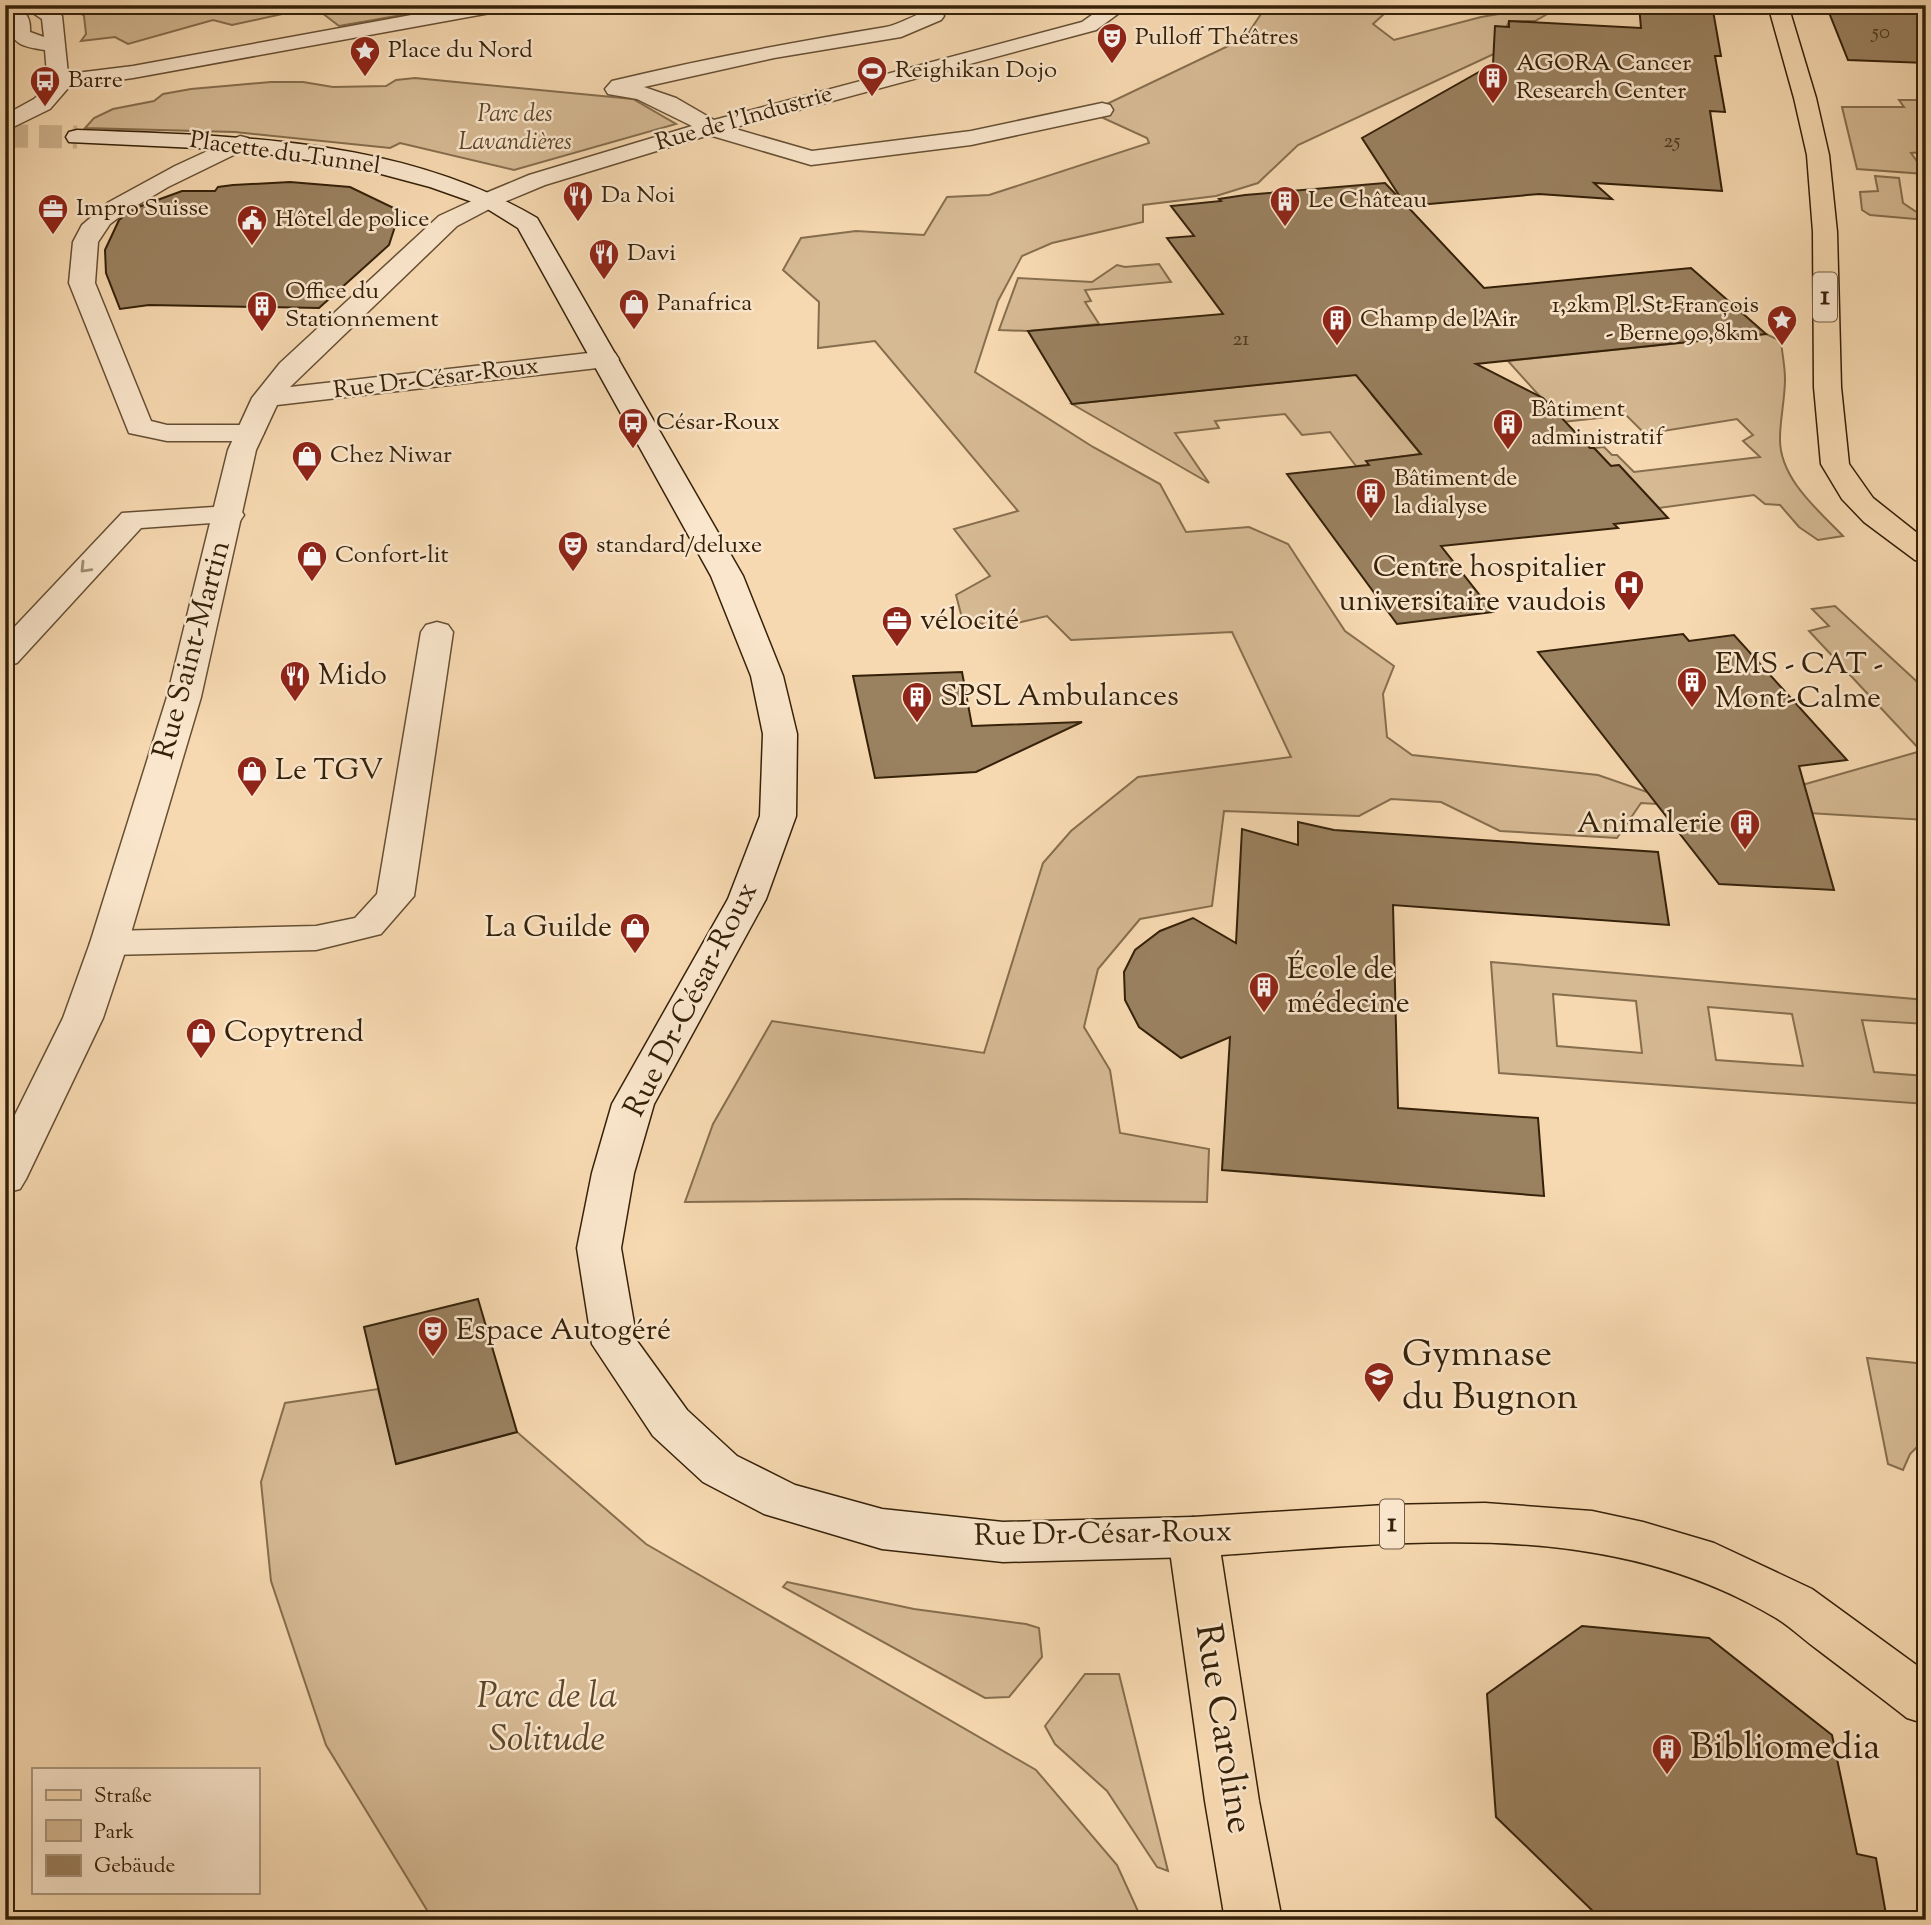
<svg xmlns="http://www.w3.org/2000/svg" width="1931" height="1925" font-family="'Sorts Mill Goudy',serif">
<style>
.green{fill:#d6ba94;stroke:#866e4e;stroke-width:2;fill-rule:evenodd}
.building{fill:#9a8160;stroke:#352109;stroke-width:2}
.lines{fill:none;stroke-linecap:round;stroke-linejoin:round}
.secondary-tunnel{stroke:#d0b48f;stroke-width:23;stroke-dasharray:23 11;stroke-linecap:butt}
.minor-casing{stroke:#664f33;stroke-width:3}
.tertiary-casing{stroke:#664f33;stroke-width:3}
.secondary-casing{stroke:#352109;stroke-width:3}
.primary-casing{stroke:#352109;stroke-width:3}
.minor{fill:#fae6cc;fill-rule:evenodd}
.tertiary{fill:#fae6cc;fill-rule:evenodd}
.secondary{fill:#fae6cc;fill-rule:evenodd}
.primary{fill:#f7d9b1;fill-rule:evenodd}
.oneway{stroke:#a18d74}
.labels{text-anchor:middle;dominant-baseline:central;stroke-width:5;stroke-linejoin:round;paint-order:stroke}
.far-number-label{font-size:21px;fill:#4e391f}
.far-poi-label{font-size:24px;fill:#352109;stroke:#fae6cc;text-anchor:start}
.far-park-label{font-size:24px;font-style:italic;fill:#5d472c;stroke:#fae6cc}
.far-street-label{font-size:24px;fill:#352109;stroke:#fae6cc}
.shield{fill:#fae6cc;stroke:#705c44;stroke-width:2}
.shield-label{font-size:28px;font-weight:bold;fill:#352109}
.poi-label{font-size:30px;fill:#352109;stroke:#fae6cc;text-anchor:start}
.street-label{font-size:30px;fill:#352109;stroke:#fae6cc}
.near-poi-label{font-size:37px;fill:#352109;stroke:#fae6cc;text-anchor:start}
.near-park-label{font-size:37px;font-style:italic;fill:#5d472c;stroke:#fae6cc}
.near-street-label{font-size:37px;fill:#352109;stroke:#fae6cc}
</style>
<rect width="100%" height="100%" fill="#f7d9b1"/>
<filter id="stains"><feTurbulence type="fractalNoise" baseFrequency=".00286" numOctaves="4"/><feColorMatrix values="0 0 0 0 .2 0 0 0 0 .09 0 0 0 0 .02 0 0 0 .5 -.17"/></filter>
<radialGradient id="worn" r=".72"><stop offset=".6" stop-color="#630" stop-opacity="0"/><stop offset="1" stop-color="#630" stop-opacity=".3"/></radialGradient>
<g class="green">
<path d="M 72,5 L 323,5 L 232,25 L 213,20 L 128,44 L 115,37 L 81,41 L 86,34 L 84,16 Z"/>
<path d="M 340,5 L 459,5 L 339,26 L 317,9 Z"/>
<path d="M 1267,5 L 1394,5 L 1373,24 L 1394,40 L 1481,17 L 1535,8 L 1536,5 L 1563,5 L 1535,21 L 1509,21 L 1496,53 L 1298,145 L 1258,183 L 1216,196 L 1143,205 L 1143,222 L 1052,243 L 1022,256 L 998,301 L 975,372 L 1093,447 L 1160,484 L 1186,532 L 1249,527 L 1288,544 L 1345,631 L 1394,666 L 1383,694 L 1387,737 L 1412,755 L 1598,775 L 1647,792 L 1767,795 L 1921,751 L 1809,631 L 1829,626 L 1812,609 L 1835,606 L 1926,690 L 1926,820 L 1641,803 L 1617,838 L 1500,831 L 1441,802 L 1391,799 L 1359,816 L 1224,811 L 1212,906 L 1140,919 L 1098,969 L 1084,1027 L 1110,1070 L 1120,1133 L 1209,1149 L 1207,1202 L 963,1199 L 685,1202 L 713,1124 L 772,1021 L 984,1053 L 1043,863 L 1071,831 L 1138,777 L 1291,757 L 1232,632 L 1071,640 L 1047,616 L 996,628 L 962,618 L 956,595 L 990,576 L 954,529 L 1018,511 L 875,341 L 818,348 L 819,302 L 783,270 L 801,238 L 856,231 L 924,235 L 947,197 L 989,195 L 1149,143 L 1147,138 L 1090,112 L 1245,38 Z"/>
<path d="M 415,78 L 633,99 L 676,124 L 514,170 L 400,143 L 390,148 L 235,132 L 85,128 L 94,118 L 113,109 L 154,101 L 163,94 L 191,89 L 271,82 L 303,82 L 333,87 L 386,86 L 396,80 Z"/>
<path d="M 1899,100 L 1926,100 L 1926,152 L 1911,153 L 1926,174 L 1857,169 L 1842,107 L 1904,107 Z"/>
<path d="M 1875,176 L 1899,178 L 1903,203 L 1915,211 L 1922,212 L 1923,209 L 1926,209 L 1926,220 L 1870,215 L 1862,210 L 1860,192 L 1878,191 Z"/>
<path d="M 1159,264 L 1171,282 L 1085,290 L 1091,301 L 1085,302 L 1099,324 L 1028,331 L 999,330 L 1018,278 L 1092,282 L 1117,265 L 1125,267 Z"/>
<path d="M 1766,334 L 1781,341 C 1782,353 1785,366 1785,379 C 1785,399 1780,419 1780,438 C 1779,478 1818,510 1843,536 L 1818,540 L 1799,527 L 1780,505 L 1765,504 L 1754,495 L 1659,508 L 1619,465 L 1611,466 L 1594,448 L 1604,447 L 1612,455 L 1617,455 L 1634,472 L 1760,457 L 1743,441 L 1753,435 L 1737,419 L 1645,434 L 1626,415 L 1563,422 L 1508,361 Z"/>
<path d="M 1362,374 L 1372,395 L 1421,454 L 1367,461 L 1369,465 L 1356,466 L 1330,432 L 1302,435 L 1285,414 L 1215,421 L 1219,428 L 1175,433 L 1209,483 L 1072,404 Z"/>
<path d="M 1491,962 L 1926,1000 L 1926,1024 L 1862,1020 L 1874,1072 L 1926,1076 L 1926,1104 L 1499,1073 ZM 1553,994 L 1636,1001 L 1642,1053 L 1557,1046 ZM 1708,1007 L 1792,1014 L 1803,1066 L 1716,1060 Z"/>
<path d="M 1867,1358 L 1926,1364 L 1926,1438 L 1910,1454 L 1903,1470 L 1888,1464 Z"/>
<path d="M 378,1389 L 397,1464 L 517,1432 L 646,1544 L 1036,1770 L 1117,1865 L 1142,1920 L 433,1920 L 326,1745 L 271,1581 L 261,1482 L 285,1403 Z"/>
<path d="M 787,1582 L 914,1609 L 1026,1624 L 1039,1628 L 1042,1657 L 1009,1697 L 985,1698 L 783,1587 Z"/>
<path d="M 1085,1674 L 1119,1674 L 1168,1871 L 1157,1867 L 1107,1791 L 1055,1744 L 1045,1726 Z"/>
</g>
<g class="building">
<path d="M 1639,5 L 1712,5 L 1721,56 L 1715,56 L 1725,112 L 1710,111 L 1722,191 L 1594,183 L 1612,199 L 1539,194 L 1407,206 L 1484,288 L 1691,268 L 1766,334 L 1476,364 L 1543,398 L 1590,448 L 1594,448 L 1611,466 L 1619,465 L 1668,518 L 1614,524 L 1618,528 L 1441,546 L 1493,612 L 1397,624 L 1287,474 L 1369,465 L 1366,461 L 1421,454 L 1356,375 L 1072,404 L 1028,331 L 1223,314 L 1167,238 L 1194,236 L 1171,206 L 1221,201 L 1219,199 L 1245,195 L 1385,183 L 1404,203 L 1362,138 L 1493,64 L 1495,26 L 1509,27 L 1509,21 L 1641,28 Z"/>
<path d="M 1826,5 L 1926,5 L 1926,63 L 1848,60 Z"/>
<path d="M 290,182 L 350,187 L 400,211 L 389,245 L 319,308 L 149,305 L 120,309 L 106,273 L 105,250 L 119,220 L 127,214 L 141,206 L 182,191 L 215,191 L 218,187 L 233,185 Z"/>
<path d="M 1683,634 L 1689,641 L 1734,635 L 1847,760 L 1799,766 L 1834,890 L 1719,884 L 1538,652 Z"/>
<path d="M 962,672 L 972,726 L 1082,722 L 976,772 L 875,778 L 853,676 Z"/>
<path d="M 1298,822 L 1334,830 L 1658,852 L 1669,925 L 1393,905 L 1398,1108 L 1538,1118 L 1544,1196 L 1222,1170 L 1230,1037 L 1181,1058 L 1139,1027 L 1125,1000 L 1124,972 L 1135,950 L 1160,931 L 1193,918 L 1236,943 L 1242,829 L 1298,845 Z"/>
<path d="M 478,1299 L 517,1432 L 396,1464 L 364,1327 Z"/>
<path d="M 1582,1626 L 1709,1638 L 1832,1735 L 1857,1854 L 1876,1858 L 1887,1920 L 1602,1920 L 1496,1817 L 1487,1694 Z"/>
</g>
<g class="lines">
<path class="secondary-tunnel" d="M 5,136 L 77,137"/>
<g class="minor-casing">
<g id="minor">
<path d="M 5,5 C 23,9 31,13 30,32 L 44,37 L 42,19 L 21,5 C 37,5 51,3 62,16 L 68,74 L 133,66 L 466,5 L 511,5 L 501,11 L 133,78 L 69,87 L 50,109 L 5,131 L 5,115 L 34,99 L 48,86 L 45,50 C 24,47 9,45 11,21 L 5,19 Z"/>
<path d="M 1106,5 L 1126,5 L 1126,8 L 1096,30 L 732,128 L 812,151 L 971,131 L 1102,103 L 1110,105 L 1113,110 L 1110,115 L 971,145 L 811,165 L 709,135 L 545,185 L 497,205 L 481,205 L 477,200 L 481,195 L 529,175 L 692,126 L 637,99 L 608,94 L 605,89 L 612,81 C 703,59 794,42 886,27 C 904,24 923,7 941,12 L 944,16 L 941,20 L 901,37 L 774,58 L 644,87 L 676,98 L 714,120 L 1082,22 Z"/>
<path d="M 240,136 L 248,138 L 251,143 L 248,148 L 168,187 L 126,212 L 110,224 L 98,242 L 95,283 L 151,421 L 167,425 L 250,425 L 260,427 L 264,433 L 260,439 L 250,441 L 167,441 L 129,433 L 69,283 L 73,242 L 82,225 L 109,202 L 175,166 Z"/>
<path d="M 229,506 L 240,509 L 244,515 L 240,521 L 141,528 L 17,663 L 5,666 L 5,637 L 122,513 Z"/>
<path d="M 437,622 L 448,625 L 453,632 L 414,896 L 381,934 L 316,950 L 109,955 L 96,951 L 90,943 L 96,935 L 109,931 L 316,926 L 355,918 L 377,894 L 421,632 L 426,625 Z"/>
</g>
</g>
<g class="tertiary-casing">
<path id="tertiary" d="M 489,193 L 497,195 L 501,200 L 497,205 L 457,226 L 290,387 L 606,351 L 615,353 L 619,359 L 615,365 L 606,367 L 277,405 L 256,450 L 201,697 L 128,943 L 103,1018 L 26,1179 L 20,1189 L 5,1193 L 5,1135 L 63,1018 L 90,943 L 167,697 L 228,450 L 252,398 L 280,363 L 439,216 Z"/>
</g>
<g class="secondary-casing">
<path id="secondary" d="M 77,130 C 232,136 399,137 537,218 L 743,576 L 783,676 L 797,734 L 796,816 L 766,899 L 654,1104 L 634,1173 L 621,1248 L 637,1341 L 687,1410 L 737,1456 L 795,1485 L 882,1509 L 1003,1522 L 1193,1517 L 1211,1523 L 1218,1537 L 1211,1551 L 1193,1557 L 1003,1562 L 882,1549 L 764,1514 L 703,1482 L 653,1436 L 592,1344 L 577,1248 L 592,1173 L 612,1104 L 728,899 L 760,816 L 763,734 L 751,676 L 711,576 L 518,228 L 481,205 L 430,187 L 355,167 L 240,150 L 69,142 L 66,137 L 69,132 Z"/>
</g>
<g class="primary-casing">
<g id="primary">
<path d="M 1768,5 L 1788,5 L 1816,98 L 1829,155 L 1837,232 L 1841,387 L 1849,464 L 1873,498 L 1926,540 L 1926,563 L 1915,560 L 1864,522 L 1842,499 L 1821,464 L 1814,387 L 1813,232 L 1807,155 L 1794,98 Z"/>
<path d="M 1485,1503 L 1592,1511 L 1643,1522 L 1714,1543 L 1812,1589 L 1926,1672 L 1926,1724 L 1907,1718 C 1878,1695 1848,1673 1818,1650 C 1804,1640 1791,1627 1776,1618 C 1606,1516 1409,1542 1221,1555 L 1259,1801 L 1282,1920 L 1225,1920 L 1205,1801 L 1168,1537 L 1175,1523 L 1193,1517 L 1385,1505 Z"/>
</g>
</g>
<use href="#minor" class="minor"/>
<use href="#tertiary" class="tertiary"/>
<use href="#secondary" class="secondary"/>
<use href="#primary" class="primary"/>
</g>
<defs><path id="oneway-chevron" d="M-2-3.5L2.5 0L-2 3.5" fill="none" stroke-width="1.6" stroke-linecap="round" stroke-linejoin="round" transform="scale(1.75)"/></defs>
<use class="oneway" href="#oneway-chevron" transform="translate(85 568) rotate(134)"/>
<defs>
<g id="theatre-pin" transform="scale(1.575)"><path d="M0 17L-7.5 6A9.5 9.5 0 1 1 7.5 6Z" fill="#8f2418" stroke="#fae6cc"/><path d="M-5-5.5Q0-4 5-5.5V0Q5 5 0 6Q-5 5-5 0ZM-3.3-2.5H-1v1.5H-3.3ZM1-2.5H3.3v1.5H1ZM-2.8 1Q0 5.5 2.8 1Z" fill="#fff"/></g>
<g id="sight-pin" transform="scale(1.575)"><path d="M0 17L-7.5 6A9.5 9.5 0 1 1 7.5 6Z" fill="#8f2418" stroke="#fae6cc"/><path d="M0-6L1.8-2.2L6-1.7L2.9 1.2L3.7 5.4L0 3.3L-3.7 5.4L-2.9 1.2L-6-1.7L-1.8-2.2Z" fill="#fff"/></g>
<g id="stadium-pin" transform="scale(1.575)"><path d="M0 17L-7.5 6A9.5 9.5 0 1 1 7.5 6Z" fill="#8f2418" stroke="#fae6cc"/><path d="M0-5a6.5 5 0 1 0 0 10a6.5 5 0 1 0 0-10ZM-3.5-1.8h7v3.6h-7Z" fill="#fff"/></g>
<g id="building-pin" transform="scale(1.575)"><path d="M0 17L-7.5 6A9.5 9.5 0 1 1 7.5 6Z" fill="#8f2418" stroke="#fae6cc"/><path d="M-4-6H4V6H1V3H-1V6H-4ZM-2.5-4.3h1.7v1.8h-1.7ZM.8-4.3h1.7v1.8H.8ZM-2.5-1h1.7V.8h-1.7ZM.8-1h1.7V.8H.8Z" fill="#fff"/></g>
<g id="bus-pin" transform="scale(1.575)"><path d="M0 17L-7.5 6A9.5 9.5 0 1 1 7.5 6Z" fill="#8f2418" stroke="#fae6cc"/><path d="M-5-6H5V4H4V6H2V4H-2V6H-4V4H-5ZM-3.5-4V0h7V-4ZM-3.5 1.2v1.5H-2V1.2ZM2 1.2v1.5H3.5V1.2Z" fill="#fff"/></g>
<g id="restaurant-pin" transform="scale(1.575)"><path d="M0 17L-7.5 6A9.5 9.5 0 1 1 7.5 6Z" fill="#8f2418" stroke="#fae6cc"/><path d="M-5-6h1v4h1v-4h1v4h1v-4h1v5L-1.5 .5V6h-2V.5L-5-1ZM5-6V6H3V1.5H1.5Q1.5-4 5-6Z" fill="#fff"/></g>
<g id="office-pin" transform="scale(1.575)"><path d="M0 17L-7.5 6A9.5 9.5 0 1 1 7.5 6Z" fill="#8f2418" stroke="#fae6cc"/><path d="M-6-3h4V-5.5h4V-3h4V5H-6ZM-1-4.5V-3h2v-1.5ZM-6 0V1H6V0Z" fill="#fff"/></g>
<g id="civic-pin" transform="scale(1.575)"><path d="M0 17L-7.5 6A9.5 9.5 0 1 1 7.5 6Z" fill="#8f2418" stroke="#fae6cc"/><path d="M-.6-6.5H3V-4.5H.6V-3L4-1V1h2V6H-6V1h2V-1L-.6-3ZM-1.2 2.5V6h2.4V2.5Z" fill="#fff"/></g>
<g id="shop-pin" transform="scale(1.575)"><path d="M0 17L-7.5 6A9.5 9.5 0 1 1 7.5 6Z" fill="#8f2418" stroke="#fae6cc"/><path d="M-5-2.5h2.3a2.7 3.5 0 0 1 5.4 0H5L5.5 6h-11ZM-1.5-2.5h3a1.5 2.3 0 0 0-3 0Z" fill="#fff"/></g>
<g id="hospital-pin" transform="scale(1.575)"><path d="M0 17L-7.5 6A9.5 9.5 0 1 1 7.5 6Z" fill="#8f2418" stroke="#fae6cc"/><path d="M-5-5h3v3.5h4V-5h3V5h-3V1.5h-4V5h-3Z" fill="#fff"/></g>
<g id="school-pin" transform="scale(1.575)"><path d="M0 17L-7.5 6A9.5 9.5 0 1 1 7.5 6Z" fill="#8f2418" stroke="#fae6cc"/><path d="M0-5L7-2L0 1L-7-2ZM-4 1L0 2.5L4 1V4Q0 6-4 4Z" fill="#fff"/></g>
</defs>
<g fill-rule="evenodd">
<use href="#theatre-pin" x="1112" y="38"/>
<use href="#sight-pin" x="365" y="51"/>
<use href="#stadium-pin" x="872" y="71"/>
<use href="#building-pin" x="1493" y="78"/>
<use href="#bus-pin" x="45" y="81"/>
<use href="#restaurant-pin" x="578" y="196"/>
<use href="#building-pin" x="1285" y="201"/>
<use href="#office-pin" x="53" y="209"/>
<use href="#civic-pin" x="252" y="220"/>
<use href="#restaurant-pin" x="604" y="254"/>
<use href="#shop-pin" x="634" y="304"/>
<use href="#building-pin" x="262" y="306"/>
<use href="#building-pin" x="1337" y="320"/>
<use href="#sight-pin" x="1782" y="320"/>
<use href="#bus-pin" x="633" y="423"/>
<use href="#building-pin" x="1508" y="424"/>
<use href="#shop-pin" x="307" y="456"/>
<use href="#building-pin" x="1371" y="493"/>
<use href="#theatre-pin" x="573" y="546"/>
<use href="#shop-pin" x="312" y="556"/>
<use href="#hospital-pin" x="1629" y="585"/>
<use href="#office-pin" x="897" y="621"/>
<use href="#restaurant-pin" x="295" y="676"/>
<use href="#building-pin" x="1692" y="682"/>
<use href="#building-pin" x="917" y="697"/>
<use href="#shop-pin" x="252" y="771"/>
<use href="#building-pin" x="1745" y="824"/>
<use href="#shop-pin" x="635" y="928"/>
<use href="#building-pin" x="1264" y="987"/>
<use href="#shop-pin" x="201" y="1033"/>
<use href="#theatre-pin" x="433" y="1331"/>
<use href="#school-pin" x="1379" y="1377"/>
<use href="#building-pin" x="1667" y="1749"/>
</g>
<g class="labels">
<g class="far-number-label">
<text x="1881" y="33">50</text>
<text x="1672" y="142">25</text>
<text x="1241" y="340">21</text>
</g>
<g class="far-poi-label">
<text x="1135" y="38">Pulloff Théâtres</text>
<text x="388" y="51">Place du Nord</text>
<text x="1516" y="64">AGORA Cancer<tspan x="1516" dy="28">Research Center</tspan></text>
<text x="895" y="71">Reighikan Dojo</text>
<text x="68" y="81">Barre</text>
<text x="601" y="196">Da Noi</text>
<text x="1308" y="201">Le Château</text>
<text x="76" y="209">Impro Suisse</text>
<text x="275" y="220">Hôtel de police</text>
<text x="627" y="254">Davi</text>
<text x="285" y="292">Office du<tspan x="285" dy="28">Stationnement</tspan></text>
<text x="657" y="304">Panafrica</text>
<text x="1759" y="306" text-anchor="end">1,2km Pl.St-François<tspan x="1759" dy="28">- Berne 90,8km</tspan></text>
<text x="1360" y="320">Champ de l'Air</text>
<text x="1531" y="410">Bâtiment<tspan x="1531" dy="28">administratif</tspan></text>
<text x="656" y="423">César-Roux</text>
<text x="330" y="456">Chez Niwar</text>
<text x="1394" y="479">Bâtiment de<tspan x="1394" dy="28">la dialyse</tspan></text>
<text x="596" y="546">standard/deluxe</text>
<text x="335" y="556">Confort-lit</text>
</g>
<g class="far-park-label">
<text x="515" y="115">Parc des<tspan x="515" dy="28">Lavandières</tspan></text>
</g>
<g class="far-street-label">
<text transform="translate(744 119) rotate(-16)">Rue de l'Industrie</text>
<text transform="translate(285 154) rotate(8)">Placette du Tunnel</text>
<text transform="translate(436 379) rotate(-7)">Rue Dr-César-Roux</text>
</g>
<g class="shield">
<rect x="1813" y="272.5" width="24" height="49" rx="5"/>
<rect x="1380" y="1499.5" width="24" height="49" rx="5"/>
</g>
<g class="shield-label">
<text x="1825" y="297">1</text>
<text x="1392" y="1524">1</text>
</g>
<g class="poi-label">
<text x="1606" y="568" text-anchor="end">Centre hospitalier<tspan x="1606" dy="34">universitaire vaudois</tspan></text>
<text x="920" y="621">vélocité</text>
<text x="1715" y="665">EMS - CAT -<tspan x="1715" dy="34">Mont-Calme</tspan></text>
<text x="318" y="676">Mido</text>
<text x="940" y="697">SPSL Ambulances</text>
<text x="275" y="771">Le TGV</text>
<text x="1722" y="824" text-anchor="end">Animalerie</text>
<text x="612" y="928" text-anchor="end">La Guilde</text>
<text x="1287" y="970">École de<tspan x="1287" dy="34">médecine</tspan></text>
<text x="224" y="1033">Copytrend</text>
<text x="456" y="1331">Espace Autogéré</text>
</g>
<g class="street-label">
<text transform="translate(193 650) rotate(-75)">Rue Saint-Martin</text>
<text transform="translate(692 1000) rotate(-63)">Rue Dr-César-Roux</text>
<text transform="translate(1103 1535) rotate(-1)">Rue Dr-César-Roux</text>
</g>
<g class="near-poi-label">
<text x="1402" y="1356">Gymnase<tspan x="1402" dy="43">du Bugnon</tspan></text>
<text x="1690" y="1749">Bibliomedia</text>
</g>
<g class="near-park-label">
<text x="547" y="1698">Parc de la<tspan x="547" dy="43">Solitude</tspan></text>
</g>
<g class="near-street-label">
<text transform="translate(1222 1729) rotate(81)">Rue Caroline</text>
</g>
</g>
<rect width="1931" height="1925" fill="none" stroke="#f7d9b1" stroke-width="28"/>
<rect x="7" y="7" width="1917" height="1911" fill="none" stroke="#352109" stroke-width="3.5"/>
<rect x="14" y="14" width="1903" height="1897" fill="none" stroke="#352109" stroke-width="2"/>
<rect x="32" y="1768" width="228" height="126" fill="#fae6cc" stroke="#ab977e" stroke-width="2"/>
<rect x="46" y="1790" width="35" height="10" fill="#f7d9b1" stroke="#ab977e" stroke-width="2"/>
<text x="94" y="1802" font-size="21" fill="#352109">Straße</text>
<rect x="46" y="1820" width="35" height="21" fill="#d6ba94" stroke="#ab977e" stroke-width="2"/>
<text x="94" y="1838" font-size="21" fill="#352109">Park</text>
<rect x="46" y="1855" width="35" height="21" fill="#9a8160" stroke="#ab977e" stroke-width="2"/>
<text x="94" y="1872" font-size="21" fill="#352109">Gebäude</text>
<rect width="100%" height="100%" filter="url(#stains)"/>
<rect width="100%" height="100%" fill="url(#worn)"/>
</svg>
